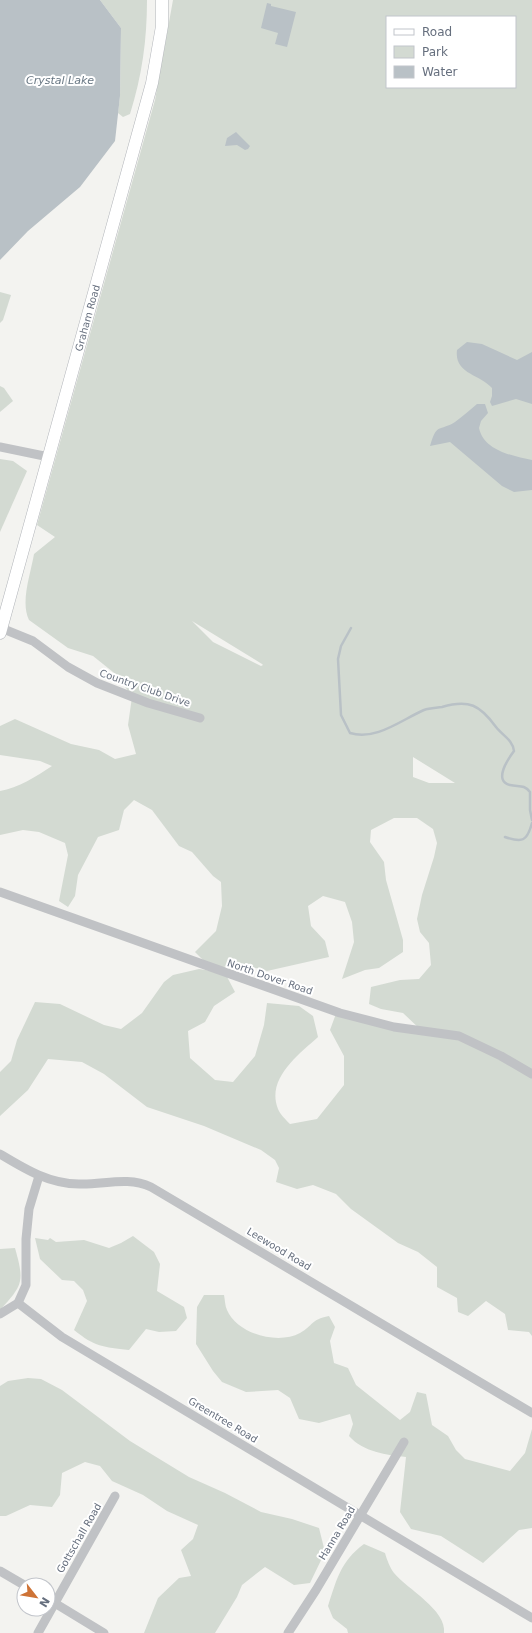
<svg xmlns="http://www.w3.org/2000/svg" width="532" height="1633" font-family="'DejaVu Sans',sans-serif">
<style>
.green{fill:#d3dad2;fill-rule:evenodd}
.water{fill:#b9c1c6}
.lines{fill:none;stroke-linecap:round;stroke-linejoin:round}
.stream{stroke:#b9c1c6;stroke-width:2.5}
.secondary-casing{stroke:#b2b5ba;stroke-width:13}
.street{stroke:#c0c2c5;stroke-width:9}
.secondary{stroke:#fff;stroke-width:12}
.labels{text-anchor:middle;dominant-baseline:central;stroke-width:4;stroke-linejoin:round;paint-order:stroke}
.street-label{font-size:10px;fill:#666f7e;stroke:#fff}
.water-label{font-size:11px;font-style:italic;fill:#677682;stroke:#fff}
</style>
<rect width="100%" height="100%" fill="#f3f3f0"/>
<g class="green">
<path d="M 100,0 L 147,0 C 147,40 142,76 130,114 L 123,117 L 118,113 L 120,96 L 121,28 Z"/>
<path d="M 173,0 L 532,0 L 532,1336 L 529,1332 L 508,1330 L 505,1314 L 486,1301 L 468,1316 L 458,1312 L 457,1298 L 437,1287 L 437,1267 L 418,1252 L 398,1243 L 351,1209 L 336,1194 L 313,1185 L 297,1189 L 276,1182 L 279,1168 L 275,1160 L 261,1150 L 204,1126 L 147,1107 L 104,1074 L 82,1062 L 48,1059 L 28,1090 L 0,1116 L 0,1072 L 11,1061 L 17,1040 L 35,1002 L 60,1004 L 104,1025 L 121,1029 L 142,1013 L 164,982 L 173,975 L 199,969 L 225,973 L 235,992 L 214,1006 L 205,1022 L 188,1031 L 190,1058 L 215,1080 L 233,1082 L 255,1056 L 264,1025 L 267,1003 L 299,1006 L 313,1016 L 318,1037 C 298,1055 266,1079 278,1109 C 280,1114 286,1120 290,1124 L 317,1119 L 344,1085 L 344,1056 L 330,1030 L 337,1011 L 422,1031 L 403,1013 L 381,1009 L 369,1004 L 371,987 L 400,980 L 419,979 L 431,965 L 429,943 L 420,932 L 417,919 L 422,895 L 434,857 L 437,843 L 433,829 L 417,818 L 394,818 L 371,830 L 370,842 L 384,862 L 386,880 L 403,940 L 403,952 L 379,968 L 365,970 L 342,979 L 354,942 L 352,922 L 345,902 L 323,896 L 308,906 L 311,926 L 325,941 L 329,957 L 267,971 L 244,965 L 211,968 L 195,952 L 216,931 L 222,906 L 221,882 L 213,876 L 192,852 L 179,846 L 152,810 L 134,800 L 124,810 L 119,830 L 98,837 L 78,875 L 75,896 L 68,907 L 59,901 L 68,855 L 65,843 L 39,832 L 23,830 L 0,835 L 0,791 C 18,788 37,776 52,766 L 40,761 L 0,755 L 0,726 L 15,719 L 71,744 L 99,750 L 115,759 L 136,754 L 128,725 L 132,697 L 118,676 L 93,656 L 68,648 L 29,620 C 20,602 31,573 34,554 L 55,537 L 37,525 L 155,100 ZM 387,17 L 515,17 L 515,87 L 387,87 ZM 192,621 L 262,664 L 263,665 L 261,666 L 213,642 ZM 413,757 L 455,783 L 429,783 L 413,777 Z"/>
<path d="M 0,292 L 11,295 L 3,320 L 0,323 Z"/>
<path d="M 0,386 L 4,388 L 13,401 L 0,412 Z"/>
<path d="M 0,459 L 13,461 L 27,471 L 0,532 Z"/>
<path d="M 133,1236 L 154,1252 L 160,1264 L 157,1291 L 184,1307 L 187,1318 L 176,1331 L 159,1332 L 146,1329 L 129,1350 C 103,1347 95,1347 74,1330 L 87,1301 L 83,1290 L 74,1281 L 62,1280 L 40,1259 L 35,1238 L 48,1240 L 50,1238 L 56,1242 L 84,1240 L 109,1248 L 121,1243 Z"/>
<path d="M 15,1248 C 24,1281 24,1284 0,1310 L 0,1249 Z"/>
<path d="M 204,1295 L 224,1295 C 225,1300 225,1306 227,1310 C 237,1334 278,1345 300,1333 C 314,1325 310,1320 329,1316 L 335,1327 L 330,1341 L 334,1363 L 348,1368 L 356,1385 L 400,1420 L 410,1412 L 417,1392 L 426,1394 L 432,1425 L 448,1436 L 456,1450 L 465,1459 L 510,1471 L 525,1453 L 532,1429 L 532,1528 L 519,1530 L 483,1563 L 441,1536 L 411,1529 L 400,1512 L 406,1457 C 387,1455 363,1452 349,1436 L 353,1424 L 350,1414 L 319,1423 L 299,1419 L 290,1398 L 278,1390 L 246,1392 L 222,1382 L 213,1371 L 196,1344 L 197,1307 Z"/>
<path d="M 28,1378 L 41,1379 L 62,1390 L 130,1441 L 189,1477 L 225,1493 L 261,1512 L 292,1519 L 319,1528 L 325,1552 L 310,1583 L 294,1585 L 265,1567 L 242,1585 L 237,1597 L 215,1633 L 144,1633 L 158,1598 L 179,1578 L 191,1576 L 181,1550 L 193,1539 L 198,1525 L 167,1511 L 143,1495 L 112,1481 L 100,1466 L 85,1462 L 62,1473 L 60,1495 L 52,1507 L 30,1505 L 6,1516 L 0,1516 L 0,1386 L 8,1381 Z"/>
<path d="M 364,1544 L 385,1553 C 387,1560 390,1568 394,1573 C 407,1589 447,1610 444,1633 L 348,1633 L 347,1629 L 333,1618 L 328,1606 C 337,1579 340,1562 364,1544 Z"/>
</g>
<g class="water">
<path d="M 0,0 L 100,0 L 121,28 L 120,96 L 115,141 L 80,187 L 28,231 L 0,260 Z"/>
<path d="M 267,3 L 271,4 L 271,6 L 296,12 L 287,47 L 275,44 L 278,33 L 261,28 Z"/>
<path d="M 236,132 L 250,146 L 248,149 L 245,150 L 237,145 L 225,146 L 227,138 Z"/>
<path d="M 467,342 L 482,344 L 517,360 L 532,352 L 532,404 L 516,399 L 492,406 L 490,402 L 492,396 L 492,388 C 480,374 454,374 457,350 Z"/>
<path d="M 477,404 L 485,404 L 488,413 L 481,421 L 479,428 C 484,451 513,456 532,460 L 532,490 L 514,492 L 502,486 L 450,442 L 430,446 C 437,422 439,432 455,422 C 463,416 470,410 477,404 Z"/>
</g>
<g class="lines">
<g class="stream">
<path d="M 351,628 L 341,646 L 338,659 L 341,715 L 350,733 C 376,741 401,720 424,710 C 430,708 436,708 442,707 C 469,699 480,705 496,727 C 502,735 513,740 514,751 C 508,759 493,781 510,785 C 519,787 524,784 530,792 L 530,810 L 532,820"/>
<path d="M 505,837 C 523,843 527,841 532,823"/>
</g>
<g class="secondary-casing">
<g id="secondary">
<path id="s1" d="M 0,633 L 152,83 L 162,26 L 162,0"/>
</g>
</g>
<g class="street">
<path d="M 0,447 L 49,457"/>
<path d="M 1,628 L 33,641 L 68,667 L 97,683 L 148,703 L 200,718"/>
<path d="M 0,892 L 340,1013 L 394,1027 L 459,1036 L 501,1056 L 532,1074"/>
<path d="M 0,1154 C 25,1169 49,1184 79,1184 C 104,1185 127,1176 151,1187 L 532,1413"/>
<path d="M 18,1303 L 62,1337 L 532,1618"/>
<path d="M 0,1314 L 18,1303 L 26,1285 L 26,1239 L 29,1209 L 39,1176"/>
<path d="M 0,1571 L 24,1585"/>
<path d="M 48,1599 L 104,1633"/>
<path d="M 38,1633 L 115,1496"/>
<path d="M 288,1633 L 316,1590 L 404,1442"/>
</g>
<use href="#secondary" class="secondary"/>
</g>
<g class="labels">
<g class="street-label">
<text stroke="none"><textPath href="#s1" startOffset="327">Graham Road</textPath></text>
<text transform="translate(145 688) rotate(19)">Country Club Drive</text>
<text transform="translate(270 977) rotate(19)">North Dover Road</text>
<text transform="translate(279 1249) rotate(31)">Leewood Road</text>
<text transform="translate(223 1420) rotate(31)">Greentree Road</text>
<text transform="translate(337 1533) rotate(-59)">Hanna Road</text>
<text transform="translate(79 1538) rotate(-60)">Gottschall Road</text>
</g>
<g class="water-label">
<text x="60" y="80">Crystal Lake</text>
</g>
</g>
<rect x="386" y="16" width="130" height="72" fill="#ffffff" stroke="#c2c5cb"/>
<rect x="394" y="29" width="20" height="6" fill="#ffffff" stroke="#c2c5cb"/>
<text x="422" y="36" font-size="12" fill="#666f7e">Road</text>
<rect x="394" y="46" width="20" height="12" fill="#d3dad2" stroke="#c2c5cb"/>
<text x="422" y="56" font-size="12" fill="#666f7e">Park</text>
<rect x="394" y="66" width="20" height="12" fill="#b9c1c6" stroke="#c2c5cb"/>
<text x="422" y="76" font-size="12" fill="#666f7e">Water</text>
<g transform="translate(36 1597) rotate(121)"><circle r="19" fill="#ffffff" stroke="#c2c5cb"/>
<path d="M0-3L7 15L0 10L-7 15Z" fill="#ce7336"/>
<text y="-6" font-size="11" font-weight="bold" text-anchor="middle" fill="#666f7e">N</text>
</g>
</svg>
